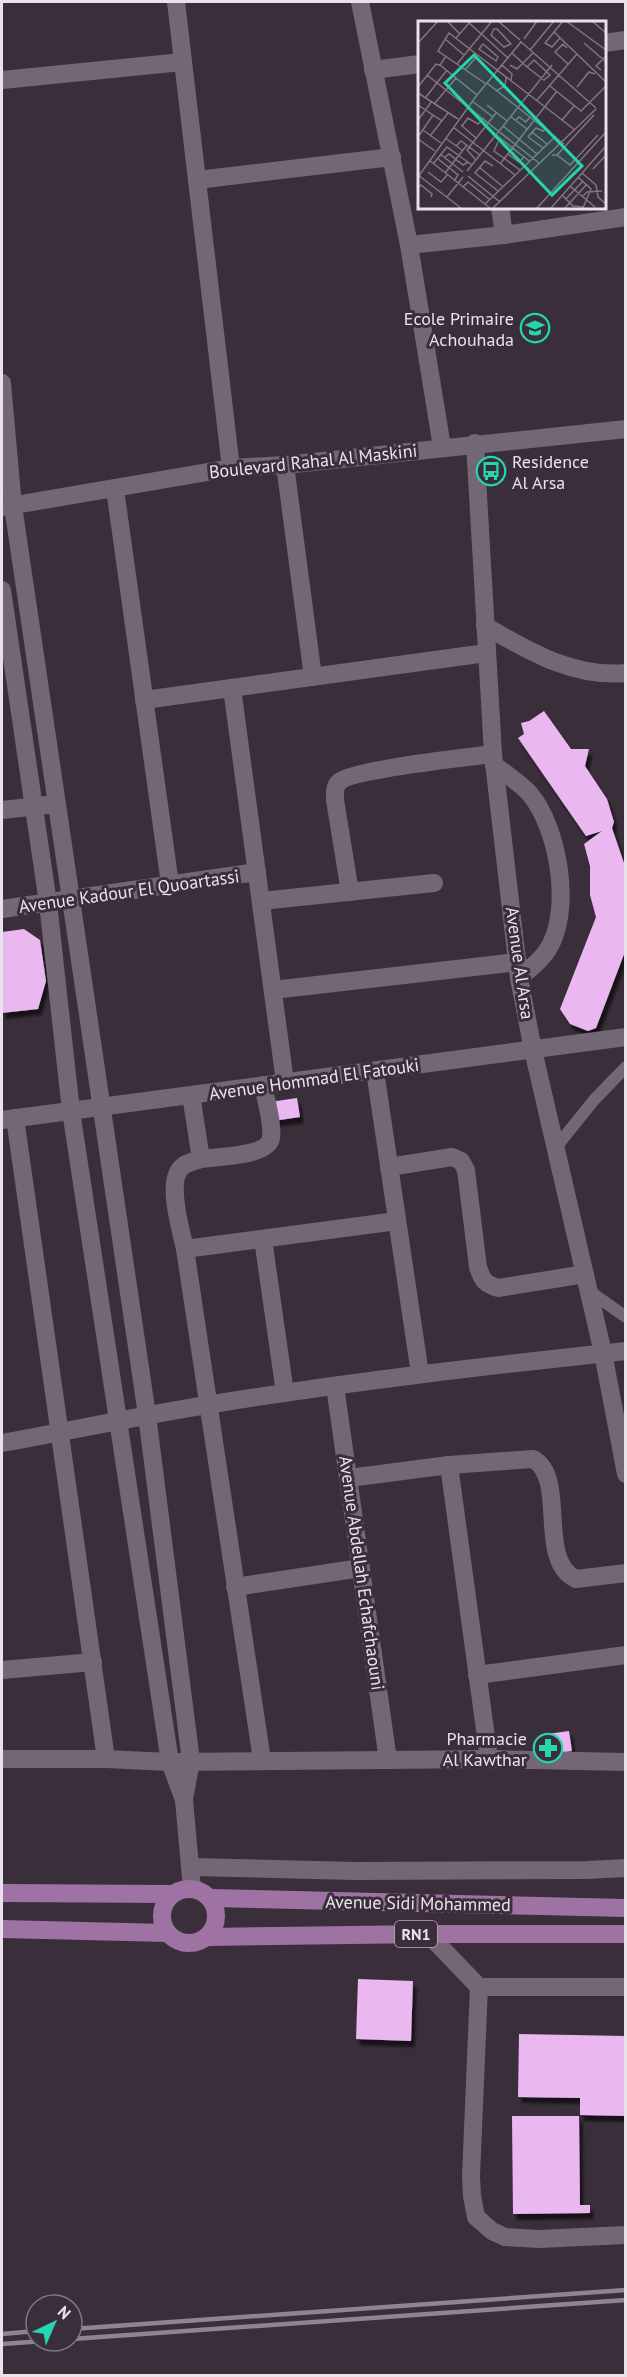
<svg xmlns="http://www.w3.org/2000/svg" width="627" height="2377" font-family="'PT Sans',sans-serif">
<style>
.building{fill:#eab7f0;filter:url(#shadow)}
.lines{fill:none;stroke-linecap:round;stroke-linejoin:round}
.service{stroke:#746775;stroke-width:12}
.minor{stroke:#746775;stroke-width:18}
.tertiary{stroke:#746775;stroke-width:18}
.primary{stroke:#9f72a4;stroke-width:18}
.rail{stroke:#8f8590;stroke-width:4.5}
.labels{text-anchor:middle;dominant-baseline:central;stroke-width:6;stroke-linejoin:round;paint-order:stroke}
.shield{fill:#3a2e3b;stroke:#b5acb6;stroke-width:1.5}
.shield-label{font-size:16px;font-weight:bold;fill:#eae2ea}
.poi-label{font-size:18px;fill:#eae2ea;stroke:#3a2e3b;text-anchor:end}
.street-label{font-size:18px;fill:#eae2ea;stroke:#3a2e3b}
.inset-road{fill:none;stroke:#807681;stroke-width:1.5}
.view{fill:#24d5af;fill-opacity:0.15;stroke:#24d5af;stroke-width:3}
.inset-edge{fill:none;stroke:#eae2ea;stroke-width:3}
</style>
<defs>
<filter id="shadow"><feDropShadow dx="3.5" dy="6" stdDeviation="1.5" flood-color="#0009"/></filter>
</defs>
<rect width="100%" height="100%" fill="#3a2e3b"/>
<g class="building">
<path d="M 544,711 L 571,749 L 589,749 L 585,766 L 607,799 L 614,822 L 612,828 L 626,869 L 626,949 L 596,1028 L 588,1031 L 570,1024 L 560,1009 L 596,917 L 590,895 L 590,866 L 584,844 L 602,831 L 586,836 L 518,738 L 524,734 L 521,723 L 529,721 Z"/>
<path d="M 24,929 L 40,940 L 46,981 L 38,1009 L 2,1013 L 2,932 Z"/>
<path d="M 297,1098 L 300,1117 L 273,1121 L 270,1102 Z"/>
<path d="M 569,1731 L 572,1751 L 542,1755 L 540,1735 Z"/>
<path d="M 358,1979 L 413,1981 L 411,2041 L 356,2039 Z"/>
<path d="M 519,2034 L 626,2036 L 626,2116 L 580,2115 L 580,2098 L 518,2097 Z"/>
<path d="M 512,2116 L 579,2116 L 580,2205 L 590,2205 L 590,2213 L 513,2214 Z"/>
</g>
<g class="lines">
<g class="service">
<path d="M 557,1146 L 594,1100 L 626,1067"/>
<path d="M 589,1291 L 626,1317"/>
</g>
<g class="minor">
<path d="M 176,2 L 231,468"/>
<path d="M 360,2 L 409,245 L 442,447"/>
<path d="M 604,43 L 626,40"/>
<path d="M 373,70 L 420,64"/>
<path d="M 2,80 L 182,62"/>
<path d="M 197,180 L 392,157"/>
<path d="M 500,207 L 504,235"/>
<path d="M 409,245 L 504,235 L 626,217"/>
<path d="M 2,383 L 13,506"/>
<path d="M 475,443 L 493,754 L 519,978 L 533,1050 L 603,1353 L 626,1474"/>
<path d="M 285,465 L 313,677"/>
<path d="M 115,489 L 170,884"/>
<path d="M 485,626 C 529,651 573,678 626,673"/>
<path d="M 232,688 L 285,1082"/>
<path d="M 144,700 L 486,653"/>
<path d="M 494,765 C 506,774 520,783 530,794 C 558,828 571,904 551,944 C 544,958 531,968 519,978"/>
<path d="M 2,810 L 56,804"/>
<path d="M 350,892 L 335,800 C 335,793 334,787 339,782 C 351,770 469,757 493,754"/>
<path d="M 261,901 L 434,883"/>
<path d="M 2,909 L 257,872"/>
<path d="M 273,990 L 518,962"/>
<path d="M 375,1071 L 420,1374"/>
<path d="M 191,1095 L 201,1159 C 196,1161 188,1162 183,1166 C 165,1179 181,1230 185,1249 L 262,1760"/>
<path d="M 15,1118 L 106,1759"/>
<path d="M 2,1120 L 626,1037"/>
<path d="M 201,1159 C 217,1157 268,1156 271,1138 C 273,1122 266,1101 263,1085"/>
<path d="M 389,1167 L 452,1157 L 461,1161 L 466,1170 L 478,1267 C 482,1280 485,1284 498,1288 L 585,1274"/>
<path d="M 263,1239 L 285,1393"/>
<path d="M 185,1249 L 397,1221"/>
<path d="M 335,1386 L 388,1760"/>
<path d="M 2,1443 C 70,1431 138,1416 207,1405 C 346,1382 486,1366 626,1351"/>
<path d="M 449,1465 L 489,1759"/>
<path d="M 349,1478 L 449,1465 L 533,1459 C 568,1478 536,1560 576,1579 L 626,1573"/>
<path d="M 235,1587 L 361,1568"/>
<path d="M 2,1670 L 93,1662"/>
<path d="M 477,1675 L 626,1655"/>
<path d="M 2,1759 L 106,1759 L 170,1762 L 489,1759 L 626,1762"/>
<path d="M 190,1867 L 355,1871 L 587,1870 L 626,1868"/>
<path d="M 428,1934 L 479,1987 L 626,1987"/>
<path d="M 479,1987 L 471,2176 L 472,2196 L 476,2217 L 492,2231 L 505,2237 L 539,2239 L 626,2235"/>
</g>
<g class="tertiary">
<path d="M 13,506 L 147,1415 L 191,1761 L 184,1799"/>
<path d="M 3,507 L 231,468 L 285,465 L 626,429"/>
<path d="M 2,590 L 48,903 L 71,1111 L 170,1762 L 184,1800 L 192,1889"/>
</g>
<g class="primary">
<circle cx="189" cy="1916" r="27"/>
<path d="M 2,1893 L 171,1894"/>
<path d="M 211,1898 L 626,1908"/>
<path d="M 2,1929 L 167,1933"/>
<path d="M 207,1937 L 428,1934 L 626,1934"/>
</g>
<g class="rail">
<path d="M 72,2329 L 626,2290"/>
<path d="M 2,2334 L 36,2331"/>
<path d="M 72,2339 L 626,2300"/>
<path d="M 2,2344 L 44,2341"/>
</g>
</g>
<defs>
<g id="school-ring" transform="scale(1.5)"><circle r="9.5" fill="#3a2e3b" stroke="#24d5af" stroke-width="1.5"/><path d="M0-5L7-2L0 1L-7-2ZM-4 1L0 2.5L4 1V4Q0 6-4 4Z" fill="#24d5af"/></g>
<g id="bus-ring" transform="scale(1.5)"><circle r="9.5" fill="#3a2e3b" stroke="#24d5af" stroke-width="1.5"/><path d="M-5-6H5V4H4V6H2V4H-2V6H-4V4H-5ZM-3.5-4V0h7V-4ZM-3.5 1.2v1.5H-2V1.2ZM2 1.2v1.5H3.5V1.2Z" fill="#24d5af"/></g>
<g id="pharmacy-ring" transform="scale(1.5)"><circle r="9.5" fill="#3a2e3b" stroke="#24d5af" stroke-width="1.5"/><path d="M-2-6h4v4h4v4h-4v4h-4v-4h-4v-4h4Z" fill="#24d5af"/></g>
</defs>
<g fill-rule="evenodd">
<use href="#school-ring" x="535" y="328"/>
<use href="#bus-ring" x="491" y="471"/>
<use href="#pharmacy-ring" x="548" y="1748"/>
</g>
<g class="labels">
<rect class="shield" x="395" y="1921" width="42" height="26" rx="4.5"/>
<g class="shield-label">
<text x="416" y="1934">RN1</text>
</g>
<g class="poi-label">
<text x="514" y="318">Ecole Primaire<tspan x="514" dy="21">Achouhada</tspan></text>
<text x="512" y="461" text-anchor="start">Residence<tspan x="512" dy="21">Al Arsa</tspan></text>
<text x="527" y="1738">Pharmacie<tspan x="527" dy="21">Al Kawthar</tspan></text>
</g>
<g class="street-label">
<text transform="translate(313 461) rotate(-6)">Boulevard Rahal Al Maskini</text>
<text transform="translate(129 891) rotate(-8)">Avenue Kadour El Quoartassi</text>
<text transform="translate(520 963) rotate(82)">Avenue Al Arsa</text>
<text transform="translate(314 1079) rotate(-8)">Avenue Hommad El Fatouki</text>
<text transform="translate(362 1573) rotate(82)">Avenue Abdellah Echafchaouni</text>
<text transform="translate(418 1903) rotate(1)">Avenue Sidi Mohammed</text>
</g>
</g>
<g transform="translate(418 21)">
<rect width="188" height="188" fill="#3a2e3b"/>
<path class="inset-road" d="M 29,0 L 42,13M 49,0 L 90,37M 80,0 L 102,19M 148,0 L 188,29M 174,0 L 188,12M 76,8 L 79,8 L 93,23 L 86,26 L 73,14 ZM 136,11 L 188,61M 38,17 L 52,1M 27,18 L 46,34M 106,18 L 119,0M 102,20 L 178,87M 0,22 L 20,0M 127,22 L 145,0M 127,22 L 134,26 L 142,17M 166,22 L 188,41M 65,23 L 80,36 L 78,40 L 61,28 ZM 149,27 L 145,23 L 137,31 L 150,43M 112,29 L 136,0M 94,32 L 109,46 L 126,59 L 132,54 L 116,39 L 109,46M 28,35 L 22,44 L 59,74M 39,43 L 74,0M 84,44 L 94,53 L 93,59M 92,44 L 99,48 L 115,32M 47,49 L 59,35M 183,49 L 178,45 L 188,35M 9,54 L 121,142M 69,62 L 146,123M 68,63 L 20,30 L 31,12 L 157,109M 132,65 L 163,90 L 188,65M 0,66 L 18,43 L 22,44M 159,66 L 171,51 L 177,53M 78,70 L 87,65 L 88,56M 0,72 L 40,98M 8,76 L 29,49M 119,79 L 159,33M 54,80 L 75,96M 17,82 L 38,57M 0,84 L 24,100M 69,84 L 89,100M 93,96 L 109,108M 0,99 L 14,80M 98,99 L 101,96 L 108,101 L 112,96M 144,99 L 156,85M 43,104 L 58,117M 44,105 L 50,97 L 60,103 L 66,97M 85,105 L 119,133M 35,106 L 97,154M 5,109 L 23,122M 114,111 L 129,123M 78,114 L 111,140M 12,115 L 30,92M 0,116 L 15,94M 110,116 L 118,107 L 125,110 L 128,107M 110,116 L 125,127M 27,117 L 44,129M 0,118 L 17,130M 80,121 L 76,130 L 102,149M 38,125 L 43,120 L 62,134M 22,133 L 45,151M 90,133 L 101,141 L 106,136M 134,134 L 139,134 L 176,94M 139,134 L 152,144 L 180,114M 27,136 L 31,133 L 45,144 L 50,141M 19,137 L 40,154 L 36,160M 11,139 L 72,187M 58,139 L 49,129 L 78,92M 15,143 L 29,126 L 54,144M 82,143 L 139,70M 75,145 L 67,140 L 57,152 L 80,170M 61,146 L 84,165M 175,148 L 188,134M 49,150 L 134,44M 10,151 L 23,161 L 29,154M 27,152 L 49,124M 164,152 L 178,164M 0,154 L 43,187M 50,155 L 82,181M 0,156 L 59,74 L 103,21M 160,156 L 173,168 L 165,187M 178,164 L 180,176 L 188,183M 152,165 L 177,186M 45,166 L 50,161 L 71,178M 0,167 L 3,164 L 14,173 L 13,176M 144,174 L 155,185 L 165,186M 29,176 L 45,156M 164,176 L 169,171 L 184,170M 148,178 L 165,160M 67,183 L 138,115M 75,187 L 178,88M 119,187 L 188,111M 133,187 L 188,125M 147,187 L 169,163"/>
<path class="view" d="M 56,34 L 164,145 L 134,174 L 27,62 Z"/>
<rect width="188" height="188" class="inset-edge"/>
</g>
<rect width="627" height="2377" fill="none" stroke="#eae2ea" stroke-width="6"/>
<g transform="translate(54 2323) rotate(44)"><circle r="28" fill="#3a2e3b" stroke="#807681" stroke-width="1.5"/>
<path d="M0-4.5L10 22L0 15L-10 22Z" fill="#24d5af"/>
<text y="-9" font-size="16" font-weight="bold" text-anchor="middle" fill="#eae2ea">N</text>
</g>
</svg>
